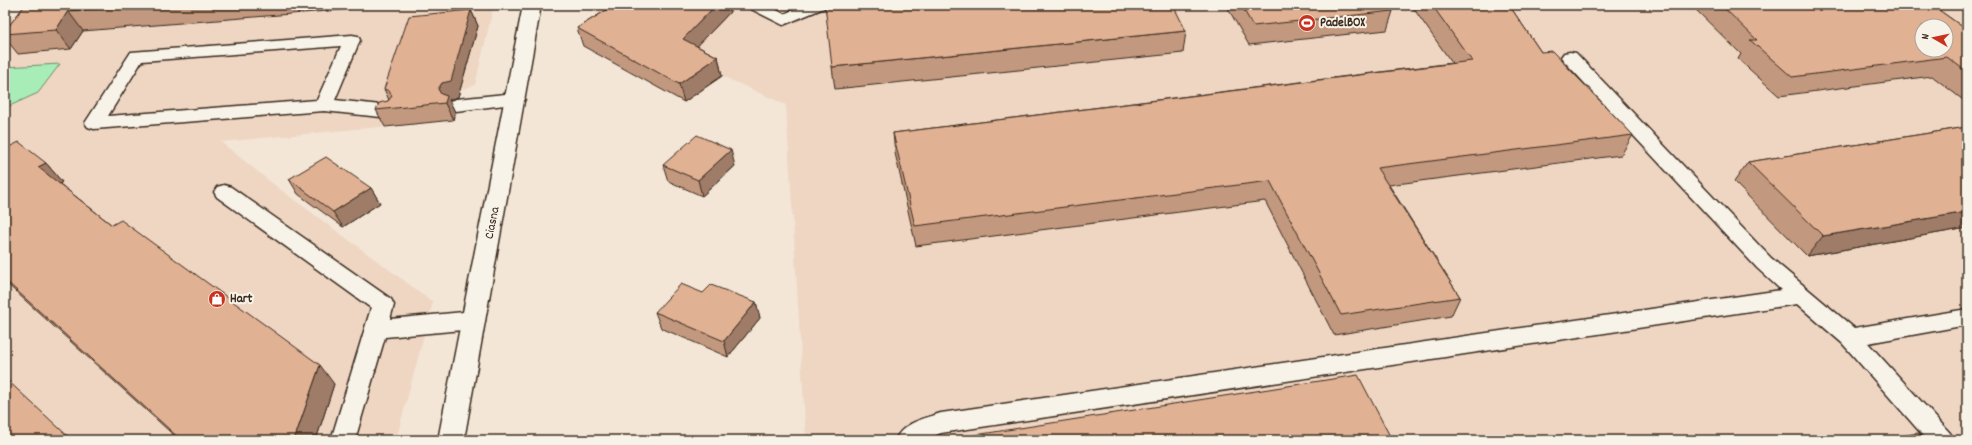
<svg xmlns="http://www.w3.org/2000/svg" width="1972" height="445" font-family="Dekko,sans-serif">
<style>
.built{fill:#eed6c3;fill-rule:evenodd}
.green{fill:#a8ecb7;stroke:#728b6a}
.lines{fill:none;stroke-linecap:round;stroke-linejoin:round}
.lane-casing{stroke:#3b2a1e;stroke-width:3}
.street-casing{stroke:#3b2a1e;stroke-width:3}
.lane{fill:#f7f3e8;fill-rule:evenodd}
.street{fill:#f7f3e8;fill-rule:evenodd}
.wall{fill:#c2987e;stroke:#3b2a1e}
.shaded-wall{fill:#9e7c67;stroke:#3b2a1e}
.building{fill:#e1b193;stroke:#3b2a1e;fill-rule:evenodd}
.labels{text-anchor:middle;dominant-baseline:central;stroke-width:4;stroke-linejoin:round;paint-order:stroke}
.poi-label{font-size:13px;font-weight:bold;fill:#3b2a1e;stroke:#f7f3e8;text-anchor:start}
.street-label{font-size:13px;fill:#3b2a1e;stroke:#f7f3e8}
</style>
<rect width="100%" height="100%" fill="#f3e6d7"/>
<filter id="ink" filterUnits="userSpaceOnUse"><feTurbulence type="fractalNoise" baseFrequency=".025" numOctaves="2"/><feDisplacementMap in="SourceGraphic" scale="8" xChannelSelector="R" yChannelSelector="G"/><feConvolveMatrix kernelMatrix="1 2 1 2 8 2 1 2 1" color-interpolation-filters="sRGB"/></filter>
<g filter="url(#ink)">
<g class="built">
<path d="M 24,5 L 494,5 L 475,85 L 460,90 L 453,120 L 221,142 L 277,187 L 433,302 L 396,440 L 5,440 L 5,19 L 22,11 Z"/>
<path d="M 581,5 L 1967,5 L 1967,440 L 806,440 L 786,105 L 722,76 ZM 1922,26 L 1946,26 L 1946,50 L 1922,50 Z"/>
</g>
<path class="green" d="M 60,64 L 38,93 L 5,108 L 5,67 Z"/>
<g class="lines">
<g class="lane-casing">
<g id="lane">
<path d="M 747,5 L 767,5 L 784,14 L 804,5 L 826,5 L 824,8 L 783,25 L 749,8 Z"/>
<path d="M 352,35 L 358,36 L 360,40 L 335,100 L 390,106 L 396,108 L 399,112 L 396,116 L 390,118 L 324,111 L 94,129 L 88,127 L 85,123 L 131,52 ZM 341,46 L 317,100 L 108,116 L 142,61 Z"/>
<path d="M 1570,52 L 1576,53 L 1771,258 L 1854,328 L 1967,309 L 1967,325 L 1868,343 L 1950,433 L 1954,440 L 1927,440 L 1842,343 L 1797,304 L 941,433 L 924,440 L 895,440 C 904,422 923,419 941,413 L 1781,290 L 1757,268 L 1564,61 L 1561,57 L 1564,53 Z"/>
<path d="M 516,93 L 522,95 L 525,99 L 522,103 L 456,111 L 450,109 L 447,105 L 450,101 L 456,99 Z"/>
<path d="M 224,185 L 231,187 L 391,299 L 394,305 L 390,319 L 474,311 L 482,314 L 485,320 L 482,326 L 474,329 L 385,337 L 355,440 L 331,440 L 371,308 L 217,197 L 214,192 L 217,187 Z"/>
</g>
</g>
<g class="street-casing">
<path id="street" d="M 523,5 L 541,5 L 464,440 L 438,440 Z"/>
</g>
<use href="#lane" class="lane"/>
<use href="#street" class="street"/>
</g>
<g class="wall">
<path d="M 25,5 L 351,5 L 352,9 L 83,31 L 71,49 L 18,54 L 5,38 L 5,31 Z"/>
<path d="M 610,5 L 728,5 L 730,12 L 697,46 L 718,57 L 722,76 L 684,102 L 583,46 L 577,28 L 613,6 Z"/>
<path d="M 1226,5 L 1389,5 L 1393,11 L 1387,30 L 1249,45 Z"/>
<path d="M 1411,5 L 1509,5 L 1541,52 L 1633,135 L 1621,155 L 1389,185 L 1460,297 L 1451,316 L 1334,335 L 1265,201 L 916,246 L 895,153 L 893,133 L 1452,63 Z"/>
<path d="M 1691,5 L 1932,5 L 1967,30 L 1967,103 L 1932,76 L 1779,96 L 1738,59 L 1741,54 Z"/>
<path d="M 471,10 L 478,26 L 458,97 L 449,100 L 455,112 L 453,120 L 385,127 L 376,110 L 389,100 L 384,89 Z"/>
<path d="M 1186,31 L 1183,53 L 835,89 L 832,67 Z"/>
<path d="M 1967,127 L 1967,228 L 1807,256 L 1734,182 L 1748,162 Z"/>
<path d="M 5,149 L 46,163 L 62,182 L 60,184 L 112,225 L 334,384 L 316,440 L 179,440 L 5,282 Z"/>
<path d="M 663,165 L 735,166 L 702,196 L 668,181 Z"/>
<path d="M 289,179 L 371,188 L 380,203 L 343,227 L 298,194 Z"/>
<path d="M 703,293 L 756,302 L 760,318 L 728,357 L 661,328 L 655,312 Z"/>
</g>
<g class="shaded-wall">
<path d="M 716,5 L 728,5 L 730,12 L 687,57 L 683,39 Z"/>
<path d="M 471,10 L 478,26 L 458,97 L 449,100 L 455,112 L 453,120 L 438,89 L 442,83 Z"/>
<path d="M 68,11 L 83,31 L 71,49 L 56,30 Z"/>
<path d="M 718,57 L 722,76 L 684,102 L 679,84 Z"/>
<path d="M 731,150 L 735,166 L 702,196 L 698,180 Z"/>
<path d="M 46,163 L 62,182 L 55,186 L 38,167 Z"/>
<path d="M 371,188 L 380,203 L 343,227 L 333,212 Z"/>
<path d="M 1967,212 L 1967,228 L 1807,256 L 1823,236 Z"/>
<path d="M 756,302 L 760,318 L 728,357 L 724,341 Z"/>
<path d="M 320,365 L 334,384 L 316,440 L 294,440 Z"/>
</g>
<g class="building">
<path d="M 25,5 L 149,5 L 68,11 L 56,30 L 5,34 L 5,31 Z"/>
<path d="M 615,5 L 716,5 L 683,39 L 718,57 L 679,84 L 577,28 Z"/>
<path d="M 825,5 L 1173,5 L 1186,31 L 832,67 Z"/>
<path d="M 1241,5 L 1389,5 L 1393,11 L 1253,26 Z"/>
<path d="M 1432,5 L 1509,5 L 1541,52 L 1552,51 L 1633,135 L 1377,168 L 1460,297 L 1341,315 L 1270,181 L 915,226 L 893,133 L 1472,61 Z"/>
<path d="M 1721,5 L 1932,5 L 1967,30 L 1967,72 L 1947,57 L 1792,77 L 1750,40 L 1757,40 ZM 1922,26 L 1946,26 L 1946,50 L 1922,50 Z"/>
<path d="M 471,10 L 451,81 L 442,83 L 438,89 L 441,94 L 447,96 L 445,103 L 376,110 L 379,103 L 388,101 L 392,96 L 389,91 L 384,89 L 409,16 Z"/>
<path d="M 1967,127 L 1967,212 L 1823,236 L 1748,162 Z"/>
<path d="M 697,135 L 731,150 L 698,180 L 663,165 Z"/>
<path d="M 19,142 L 46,163 L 38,167 L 112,225 L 121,220 L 320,365 L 294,440 L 181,440 L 5,280 L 5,149 Z"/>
<path d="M 326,157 L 371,188 L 333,212 L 289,179 Z"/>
<path d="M 681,284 L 703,293 L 711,285 L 756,302 L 724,341 L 655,312 Z"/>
<path d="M 1358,375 L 1392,440 L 957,440 L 956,438 Z"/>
<path d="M 5,378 L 72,440 L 5,440 Z"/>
<path d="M 1918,433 L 1925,440 L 1878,440 Z"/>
</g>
</g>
<defs>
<g id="stadium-disc" transform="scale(0.9)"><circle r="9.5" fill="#c8321e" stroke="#f7f3e8"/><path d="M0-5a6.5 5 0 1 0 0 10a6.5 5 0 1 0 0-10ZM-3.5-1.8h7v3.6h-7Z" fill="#fff"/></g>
<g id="shop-disc" transform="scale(0.9)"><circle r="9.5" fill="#c8321e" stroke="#f7f3e8"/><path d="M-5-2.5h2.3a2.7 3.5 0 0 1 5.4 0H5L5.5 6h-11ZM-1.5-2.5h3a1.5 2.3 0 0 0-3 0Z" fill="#fff"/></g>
</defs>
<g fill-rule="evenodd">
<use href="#stadium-disc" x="1307" y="23"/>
<use href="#shop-disc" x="217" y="299"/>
</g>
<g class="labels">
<g class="poi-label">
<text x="1320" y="23">PadelBOX</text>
<text x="230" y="299">Hart</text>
</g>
<g class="street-label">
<text transform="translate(493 223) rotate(-79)">Ciasna</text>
</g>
</g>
<rect width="1972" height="445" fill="none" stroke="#f7f3e8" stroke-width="20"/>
<rect x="10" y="10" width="1952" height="425" fill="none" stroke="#3b2a1e" stroke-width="1.5" filter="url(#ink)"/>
<g transform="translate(1934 38) rotate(279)"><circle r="19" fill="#f7f3e8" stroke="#aca397"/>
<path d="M0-3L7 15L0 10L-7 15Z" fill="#c8321e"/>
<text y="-6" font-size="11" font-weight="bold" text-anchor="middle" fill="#3b2a1e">N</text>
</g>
</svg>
